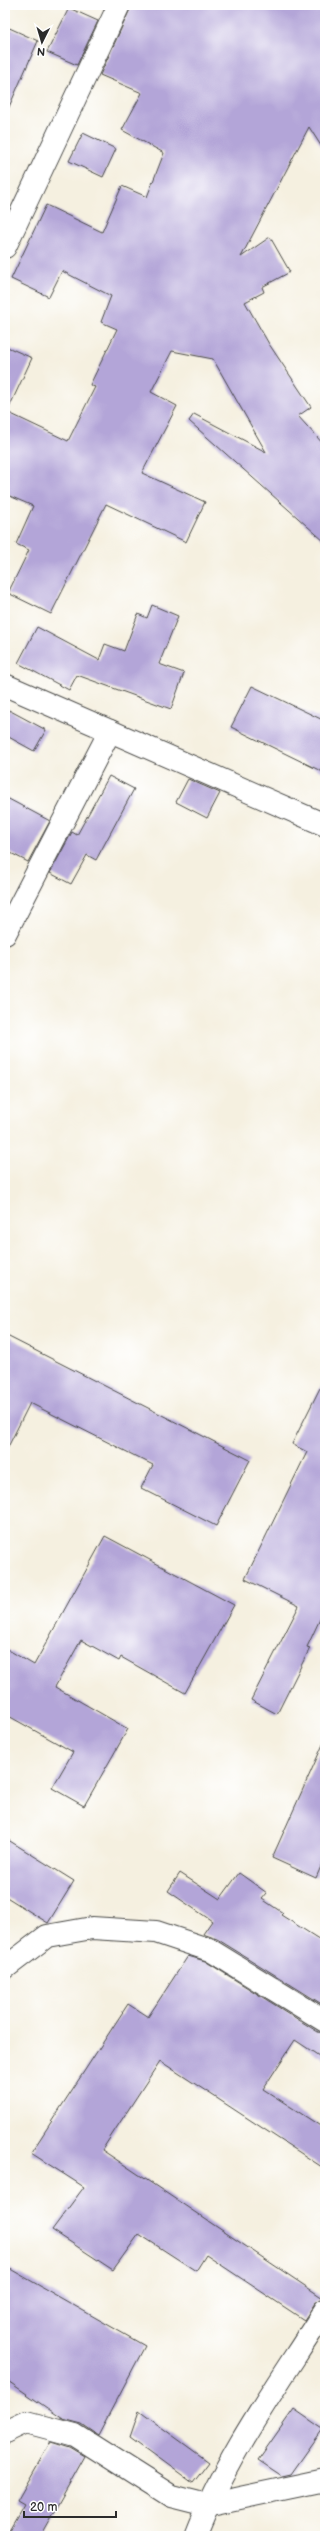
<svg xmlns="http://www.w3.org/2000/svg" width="330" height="2541" font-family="'Balsamiq Sans',sans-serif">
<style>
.building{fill:#b3a5d8}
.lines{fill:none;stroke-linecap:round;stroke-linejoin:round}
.street-casing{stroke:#494946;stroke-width:24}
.secondary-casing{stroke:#494946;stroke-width:24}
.street{stroke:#fff;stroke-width:22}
.secondary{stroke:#fff;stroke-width:22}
</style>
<rect width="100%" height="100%" fill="#fff"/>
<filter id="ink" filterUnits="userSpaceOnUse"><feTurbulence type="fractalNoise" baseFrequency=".025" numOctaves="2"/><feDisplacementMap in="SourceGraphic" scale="8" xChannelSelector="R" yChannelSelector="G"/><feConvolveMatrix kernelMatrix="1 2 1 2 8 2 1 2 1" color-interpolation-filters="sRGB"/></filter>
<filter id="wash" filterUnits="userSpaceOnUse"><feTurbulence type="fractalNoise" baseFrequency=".012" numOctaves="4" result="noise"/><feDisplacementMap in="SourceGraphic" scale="16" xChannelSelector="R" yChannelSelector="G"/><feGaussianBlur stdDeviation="0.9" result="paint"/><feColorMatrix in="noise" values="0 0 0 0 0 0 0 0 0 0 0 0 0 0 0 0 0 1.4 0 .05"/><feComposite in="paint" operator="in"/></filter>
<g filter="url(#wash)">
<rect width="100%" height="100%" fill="#f5f0e0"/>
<g id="blocks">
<g class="building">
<path d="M 132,5 L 325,5 L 325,152 L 309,127 L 241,257 L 270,237 L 290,272 L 262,287 L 264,292 L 245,302 L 269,344 L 311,407 L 298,416 L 325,446 L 325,542 L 189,421 L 194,414 L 266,452 L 213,359 L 172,351 L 151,392 L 177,406 L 142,473 L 205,502 L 186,542 L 106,504 L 51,614 L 8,593 L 29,550 L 16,544 L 33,506 L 5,494 L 5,346 L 32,358 L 7,412 L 68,441 L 95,387 L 90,385 L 117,329 L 101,322 L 111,296 L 62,271 L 49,297 L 11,279 L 46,205 L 102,232 L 122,186 L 147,197 L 164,153 L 122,130 L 142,93 L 100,75 Z"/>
<path d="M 69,8 L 98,21 L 77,65 L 47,52 Z"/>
<path d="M 5,26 L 38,41 L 5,116 Z"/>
<path d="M 83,133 L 116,149 L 103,177 L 69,161 Z"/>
<path d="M 152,605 L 178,616 L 159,664 L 184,673 L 171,709 L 77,675 L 69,690 L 18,663 L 37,627 L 99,660 L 105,644 L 124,651 L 138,614 L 147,618 Z"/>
<path d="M 252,686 L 325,721 L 325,773 L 231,727 Z"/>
<path d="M 5,708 L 46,730 L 34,751 L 5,735 Z"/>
<path d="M 109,776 L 134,789 L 96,860 L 87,855 L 71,884 L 50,873 L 72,832 L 77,835 Z"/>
<path d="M 188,779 L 220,793 L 207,818 L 176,802 Z"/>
<path d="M 5,797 L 50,821 L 28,862 L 5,850 Z"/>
<path d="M 5,1335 L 250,1460 L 216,1526 L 141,1488 L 153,1465 L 30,1403 L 5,1453 Z"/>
<path d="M 325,1378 L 325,1618 L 321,1617 L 307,1647 L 310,1648 L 277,1714 L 251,1700 L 299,1606 L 245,1579 L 307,1452 L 292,1444 Z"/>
<path d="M 105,1536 L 234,1605 L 185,1693 L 121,1657 L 119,1661 L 81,1640 L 55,1687 L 128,1729 L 84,1806 L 52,1788 L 73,1752 L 5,1714 L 5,1648 L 34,1665 Z"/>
<path d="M 325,1740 L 325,1857 L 316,1878 L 272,1858 Z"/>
<path d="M 5,1838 L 74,1881 L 48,1923 L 5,1896 Z"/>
<path d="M 180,1873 L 220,1899 L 239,1873 L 267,1893 L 262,1899 L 283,1913 L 281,1915 L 325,1943 L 325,2006 L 217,1939 L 203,1934 L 212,1921 L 168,1891 Z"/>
<path d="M 188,1956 L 205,1961 L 318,2032 L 325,2033 L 325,2060 L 295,2040 L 263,2089 L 325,2129 L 325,2169 L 160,2061 L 102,2150 L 323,2298 L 315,2303 L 304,2320 L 206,2255 L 196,2271 L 139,2234 L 113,2270 L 52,2230 L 84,2187 L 31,2153 L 128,2004 L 148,2017 Z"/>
<path d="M 5,2266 L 145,2346 L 98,2435 L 82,2424 L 63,2419 L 5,2379 Z"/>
<path d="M 294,2409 L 323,2429 L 291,2474 L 282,2476 L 258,2460 Z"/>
<path d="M 139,2411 L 209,2462 L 193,2483 L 130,2437 Z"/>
<path d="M 51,2441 L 70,2447 L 85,2456 L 40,2536 L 6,2536 L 24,2505 L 17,2501 Z"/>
</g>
</g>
</g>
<g filter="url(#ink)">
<use href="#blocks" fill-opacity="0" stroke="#494946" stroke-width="1"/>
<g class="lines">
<g class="street-casing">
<g id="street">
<path d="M 5,934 L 110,731"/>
<path d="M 5,1968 L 47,1936 L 92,1928 L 156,1932 L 210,1950 L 325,2021"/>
<path d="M 5,2432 L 26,2422 L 75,2435 L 171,2496 L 207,2505 L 325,2480"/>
</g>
</g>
<g class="secondary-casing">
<g id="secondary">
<path d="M 5,247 L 119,5"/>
<path d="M 5,685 L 325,825"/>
<path d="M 195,2536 C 226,2455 279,2383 325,2310"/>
</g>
</g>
<use href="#street" class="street"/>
<use href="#secondary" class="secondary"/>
</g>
</g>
<rect width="330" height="2541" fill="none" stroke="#fff" stroke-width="20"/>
<g transform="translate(42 42) rotate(185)" stroke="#ffffff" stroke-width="3" paint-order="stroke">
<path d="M0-3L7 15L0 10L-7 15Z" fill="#2b2b2b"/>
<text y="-6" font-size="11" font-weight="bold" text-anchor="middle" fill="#2b2b2b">N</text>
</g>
<path d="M24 2511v6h92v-6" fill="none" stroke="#2b2b2b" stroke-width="2"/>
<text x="30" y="2511" font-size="12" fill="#2b2b2b" stroke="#ffffff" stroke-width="3" paint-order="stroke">20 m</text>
</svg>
